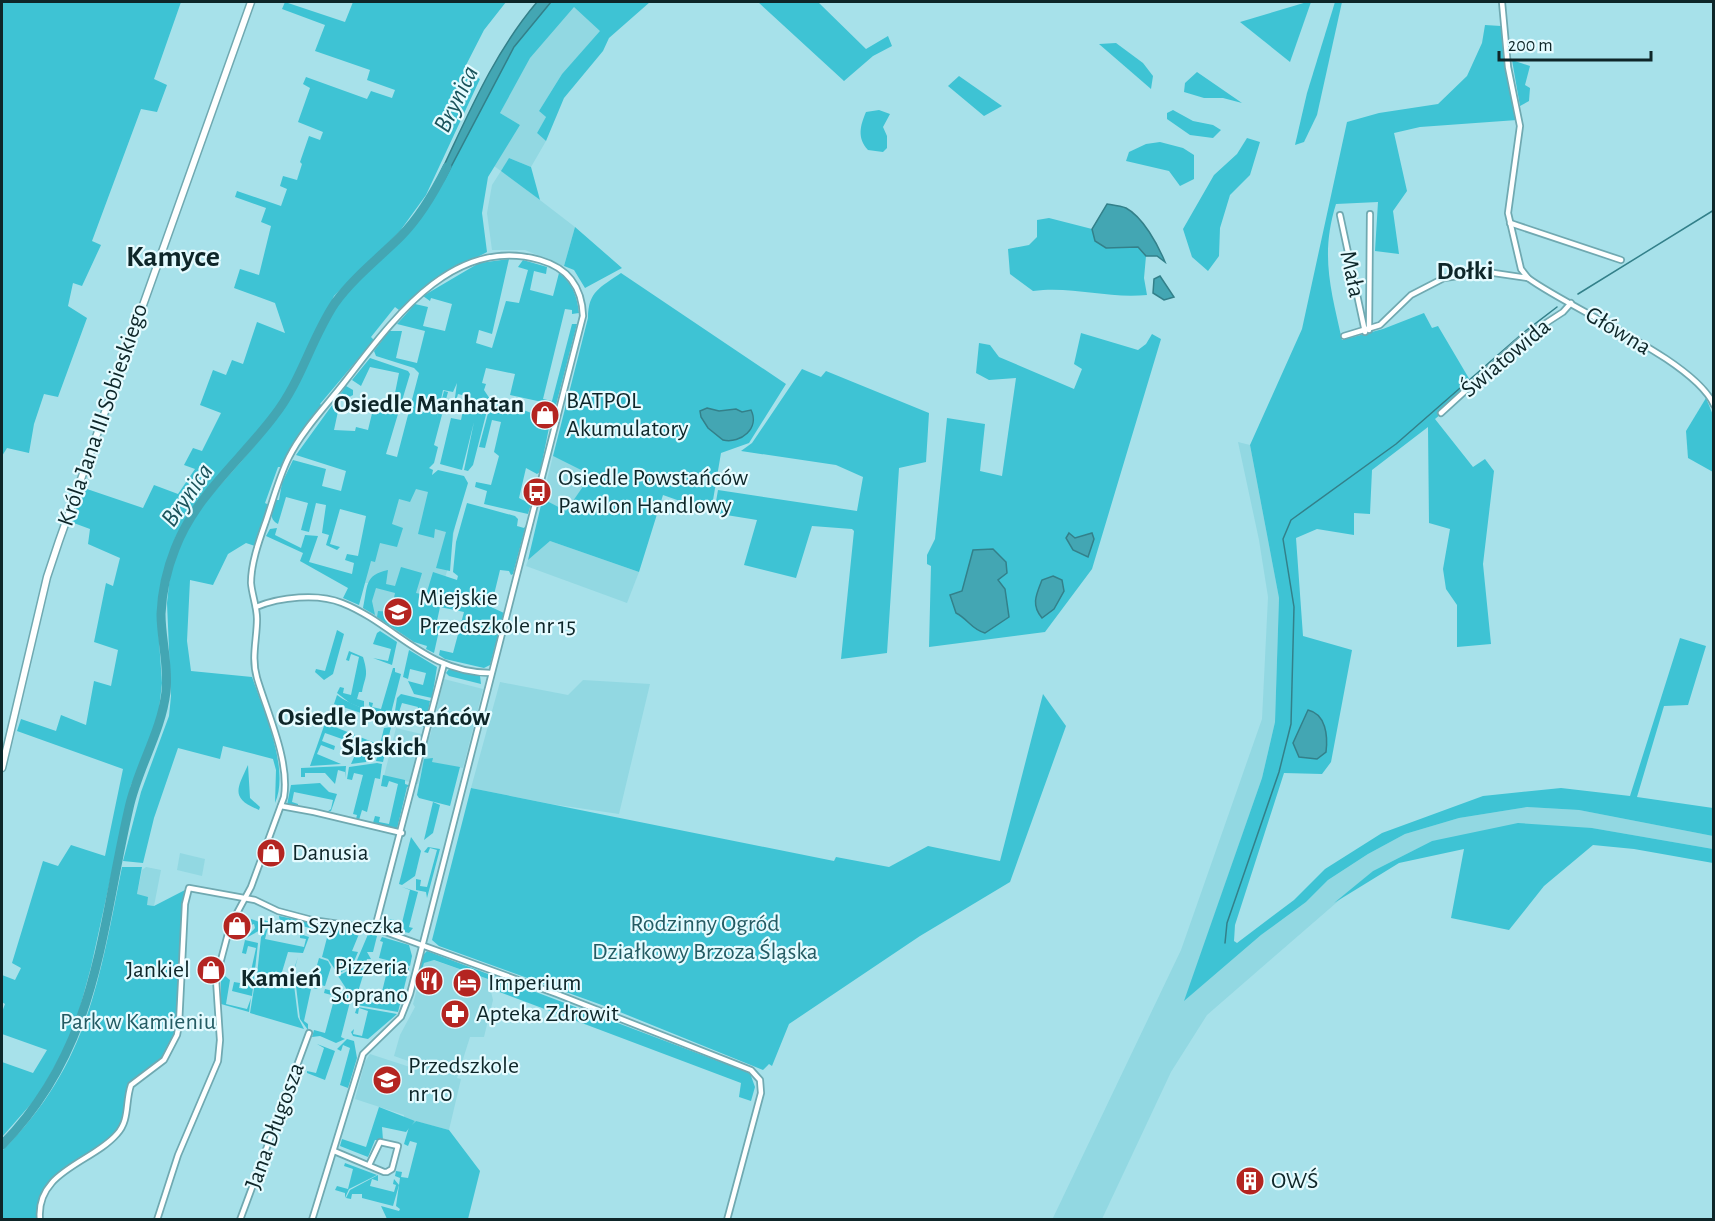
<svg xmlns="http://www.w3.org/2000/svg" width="1715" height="1221" font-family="'Alegreya Sans',sans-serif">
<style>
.built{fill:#92d8e2}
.green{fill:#3ec3d4}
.water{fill:#43a6b3;stroke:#33808a;stroke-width:1.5}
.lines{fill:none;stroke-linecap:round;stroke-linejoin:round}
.stream{stroke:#33808a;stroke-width:1.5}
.river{stroke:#43a6b3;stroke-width:9}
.minor-casing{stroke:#70a9b1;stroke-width:8}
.tertiary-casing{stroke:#70a9b1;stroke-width:9}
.minor{stroke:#fff;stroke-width:4.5}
.tertiary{stroke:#fff;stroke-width:6}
.labels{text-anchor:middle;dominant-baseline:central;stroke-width:4.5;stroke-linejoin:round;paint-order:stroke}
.street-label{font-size:24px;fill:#0e2629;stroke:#e5fbff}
.poi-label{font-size:24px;fill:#0e2629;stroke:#e5fbff;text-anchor:start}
.park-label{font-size:24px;fill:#245b63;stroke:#e5fbff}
.water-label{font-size:26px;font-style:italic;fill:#1b535b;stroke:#e5fbff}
.neighbourhood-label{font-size:26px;font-weight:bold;fill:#0e2629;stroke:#e5fbff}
.district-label{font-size:30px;font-weight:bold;fill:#0e2629;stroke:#e5fbff}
</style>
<rect width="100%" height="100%" fill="#a7e1ea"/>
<g class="built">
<path d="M 574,6 L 601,31 L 562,74 L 539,111 L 546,117 L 537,133 L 546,141 L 531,167 L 509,158 L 502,171 L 575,227 L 564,266 L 525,250 L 492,250 L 487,213 L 492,185 L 501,171 L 494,166 L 520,125 L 500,113 L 529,58 Z"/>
<path d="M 1238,442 L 1250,445 L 1279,598 L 1275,722 L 1262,778 L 1185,1000 L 1261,935 L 1306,902 L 1328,880 L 1368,854 L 1405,834 L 1459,818 L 1527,807 L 1579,810 L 1713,836 L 1713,849 L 1592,828 L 1432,841 L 1373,871 L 1207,1015 L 1171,1072 L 1102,1219 L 1052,1220 L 1181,950 L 1262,719 L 1268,597 L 1259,540 Z"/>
<path d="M 553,456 L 591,475 L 566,512 L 547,501 L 545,488 Z"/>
<path d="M 432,475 L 463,482 L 447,571 L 438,602 L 420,636 L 413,642 L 363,608 L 369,583 L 365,583 L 378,507 Z"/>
<path d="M 550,541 L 639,572 L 627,603 L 526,566 L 528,560 Z"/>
<path d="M 444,679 L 483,689 L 463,768 L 424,761 L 418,784 L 384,776 L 396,728 L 430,736 Z"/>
<path d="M 583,680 L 650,684 L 619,814 L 551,804 L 471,788 L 500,682 L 568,695 Z"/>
<path d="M 180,853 L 205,859 L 202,876 L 177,870 Z"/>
<path d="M 146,867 L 161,870 L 154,906 L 147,905 L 137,894 L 142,870 Z"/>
<path d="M 433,960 L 488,979 L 493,1000 L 484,1037 L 470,1037 L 457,1078 L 461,1079 L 449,1130 L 404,1118 L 404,1115 L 355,1099 L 365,1062 L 370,1054 L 416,1069 L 417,1064 L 394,1056 L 400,1035 L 415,1007 L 413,1004 L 424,963 Z"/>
</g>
<g class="green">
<path d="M 2,2 L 181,2 L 154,79 L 167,85 L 157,112 L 141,109 L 92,241 L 101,245 L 82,286 L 73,283 L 68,306 L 87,318 L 58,397 L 44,394 L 34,424 L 29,453 L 7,448 L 2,456 Z"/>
<path d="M 285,2 L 345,22 L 353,2 L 506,2 L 484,30 L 463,71 L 480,79 L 426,195 L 400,231 L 334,296 L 284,400 L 198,499 L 175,538 L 163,579 L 157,612 L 162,683 L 158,718 L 150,745 L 131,785 L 91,967 L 78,1015 L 64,1050 L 38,1096 L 2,1137 L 2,1062 L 33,1073 L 47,1050 L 2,1034 L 2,1012 L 5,1004 L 2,1002 L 2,975 L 15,980 L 21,968 L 12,963 L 43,861 L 58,866 L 71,845 L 105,856 L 123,769 L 17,731 L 21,719 L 56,731 L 61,715 L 86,725 L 94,681 L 111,686 L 118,650 L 94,642 L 106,583 L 113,586 L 120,558 L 88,544 L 90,529 L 71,522 L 84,488 L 143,508 L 154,485 L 178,494 L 195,469 L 184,465 L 193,448 L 202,451 L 221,413 L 200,405 L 213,370 L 226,375 L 232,360 L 243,364 L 257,322 L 285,333 L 275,303 L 234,288 L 240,269 L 259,275 L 271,226 L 261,222 L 266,208 L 235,197 L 237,191 L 281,206 L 287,189 L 280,186 L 283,176 L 297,180 L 302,164 L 300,162 L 309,136 L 320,140 L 323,132 L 298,122 L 310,88 L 303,84 L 306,77 L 367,99 L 371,91 L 392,98 L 395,90 L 367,80 L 370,70 L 315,51 L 325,25 L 282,9 Z"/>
<path d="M 551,2 L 650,2 L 609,38 L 603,51 L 564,98 L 546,141 L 537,133 L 546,117 L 539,111 L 562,74 L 600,31 L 574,7 L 530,58 L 500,113 L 520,125 L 488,177 L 482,213 L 487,252 L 434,280 L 399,310 L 395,307 L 371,337 L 374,340 L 320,404 L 323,406 L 293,445 L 282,467 L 278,467 L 265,503 L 269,505 L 255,546 L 246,543 L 228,554 L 213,585 L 190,580 L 187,641 L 191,671 L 252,677 C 264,711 290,770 275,803 L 276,770 L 273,759 L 223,746 L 220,759 L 178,748 L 154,818 L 143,863 L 123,861 L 141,792 L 169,716 L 171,696 L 167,603 L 170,575 L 179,547 L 198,511 C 228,474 263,441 288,401 C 307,371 318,334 338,304 C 361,270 399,249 422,215 C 469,147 491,61 551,2 Z"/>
<path d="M 758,2 L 818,2 L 866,49 L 888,36 L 892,46 L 873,56 L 844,81 Z"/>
<path d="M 1307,2 L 1311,2 L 1290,62 L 1240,22 Z"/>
<path d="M 1335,2 L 1342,2 L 1317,115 L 1304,142 L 1295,145 L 1307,93 Z"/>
<path d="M 1485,25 L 1501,26 L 1517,120 L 1420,127 L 1394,133 L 1407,191 L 1393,211 L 1399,254 L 1375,251 L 1378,202 L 1336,204 C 1320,255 1331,290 1342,340 L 1383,329 L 1424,313 L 1432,328 L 1438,326 L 1474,387 L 1435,419 L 1473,467 L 1485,459 L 1494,471 L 1483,564 L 1491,644 L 1457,647 L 1457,605 L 1446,589 L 1443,569 L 1450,529 L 1429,523 L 1428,427 L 1372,470 L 1370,514 L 1354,513 L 1354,535 L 1317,529 L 1296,538 L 1303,636 L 1352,650 L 1331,762 L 1322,774 L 1284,773 L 1235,925 L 1234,941 L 1237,943 L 1294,900 L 1325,869 L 1382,833 L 1483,796 L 1561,788 L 1630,796 L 1680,638 L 1706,646 L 1688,705 L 1664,706 L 1637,797 L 1713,808 L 1713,836 L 1579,810 L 1527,807 L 1459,818 L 1405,834 L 1368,854 L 1328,880 L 1306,902 L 1261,935 L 1184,1001 L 1262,778 L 1275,722 L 1279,598 L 1250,445 L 1302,329 L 1347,122 L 1379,113 L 1438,104 L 1467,76 L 1482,43 Z"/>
<path d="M 1116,43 L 1143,63 L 1153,76 L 1151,89 L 1099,44 Z"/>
<path d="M 1512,60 L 1530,66 L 1525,85 L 1530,88 L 1529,101 L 1520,106 Z"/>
<path d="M 1197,72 L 1242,103 L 1223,98 L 1204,98 L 1184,92 L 1185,83 Z"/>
<path d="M 959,76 L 1002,106 L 984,116 L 948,86 Z"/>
<path d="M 879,110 L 890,114 L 883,127 L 887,136 L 887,148 L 883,152 L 868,150 C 857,138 860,126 866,112 Z"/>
<path d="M 1173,110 L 1193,121 L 1213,125 L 1221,130 L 1213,138 L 1190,135 L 1167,119 L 1167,113 Z"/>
<path d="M 1247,138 L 1260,142 L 1250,175 L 1230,195 L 1220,228 L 1219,256 L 1208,271 L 1192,257 L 1183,229 L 1214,175 L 1237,154 Z"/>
<path d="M 1160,142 L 1183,148 L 1194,155 L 1194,179 L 1180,186 L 1169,171 L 1126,161 L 1129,152 L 1146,144 Z"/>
<path d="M 509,158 L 531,167 L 540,200 L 501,171 Z"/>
<path d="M 1049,218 L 1092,229 L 1095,241 L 1138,247 L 1146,256 L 1144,278 L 1147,295 C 1108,299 1074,286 1033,291 L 1010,274 L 1008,249 L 1029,245 L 1037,237 L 1037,220 Z"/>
<path d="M 575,227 L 622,268 L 585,288 L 574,270 L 564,266 Z"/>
<path d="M 509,259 L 492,334 L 479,330 L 476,343 L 492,348 L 506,301 L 519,303 L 528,270 L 518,267 L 523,260 L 547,267 L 546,274 L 534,271 L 530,290 L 553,296 L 559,273 C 573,283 577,297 579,313 L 572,314 L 572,310 L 565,309 L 543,399 L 552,401 L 572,324 L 577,324 L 556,405 L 510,395 L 515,374 L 486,368 L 482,383 L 486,384 L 484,390 L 490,399 L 473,465 L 468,471 L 464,470 L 474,422 L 462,470 L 440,464 L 451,418 L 461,420 L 466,396 L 458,394 L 453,412 L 457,383 L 453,392 L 443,390 L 437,418 L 444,391 L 448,392 L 434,445 L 438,447 L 434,463 L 429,468 L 433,470 L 432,475 L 438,470 L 464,476 L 468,483 L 453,533 L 450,571 L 436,568 L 446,532 L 435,529 L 434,538 L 418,534 L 428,492 L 416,489 L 410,502 L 399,499 L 392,524 L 403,528 L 397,547 L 380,543 L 375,562 L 371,561 L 359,605 L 343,598 L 348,588 L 300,561 L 303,553 L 266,536 L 270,529 L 277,528 L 275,535 L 301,548 L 305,535 L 318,536 L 309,562 L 352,574 L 354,563 L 345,560 L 347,554 L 358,556 L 366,516 L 340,509 L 330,544 L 340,547 L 337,550 L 326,545 L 329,535 L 322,533 L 326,505 L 316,503 L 309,532 L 301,530 L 308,503 L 286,497 L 278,524 C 267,518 273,509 276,500 L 279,500 L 282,483 L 293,460 L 326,469 L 322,486 L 341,491 L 346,471 L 296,455 L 346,386 L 353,390 L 353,395 L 340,402 L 334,430 L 355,431 L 356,427 L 368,430 L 375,401 L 393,403 L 399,373 L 370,367 L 361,386 L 352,380 L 370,358 L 408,371 L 410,374 L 386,454 L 397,457 L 419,373 L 414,368 L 376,356 L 374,351 L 389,331 L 402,331 L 396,358 L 417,363 L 425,331 L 397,324 L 415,304 L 428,307 L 423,326 L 445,331 L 452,304 L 431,298 L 430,301 L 423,296 L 479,263 Z"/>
<path d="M 621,273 L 786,384 L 749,443 L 721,453 L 711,512 L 663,495 L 639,572 L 550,541 L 528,560 L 545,488 L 547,501 L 566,511 L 591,475 L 553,456 L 588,318 C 588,291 601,287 621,273 Z"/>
<path d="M 1081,333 L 1138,350 L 1146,344 L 1152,334 L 1161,339 L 1092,569 L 1045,632 L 929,647 L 931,566 L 927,564 L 927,555 L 935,539 L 947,418 L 985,424 L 980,471 L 1002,476 L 1016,378 L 989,380 L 976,373 L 979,343 L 990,345 L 999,357 L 1074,389 L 1082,369 L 1074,364 Z"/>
<path d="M 802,369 L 821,377 L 826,371 L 929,413 L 926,462 L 899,468 L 887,653 L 841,659 L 854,531 L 852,529 L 812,526 L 796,578 L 744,565 L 757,520 L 714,513 L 718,490 L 857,511 L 863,477 L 836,465 L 741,451 L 752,443 Z"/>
<path d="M 1706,398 L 1713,415 L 1713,472 L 1688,458 L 1686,431 Z"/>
<path d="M 494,400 L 546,418 L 548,412 L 552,413 L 540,472 L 537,474 L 526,468 L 519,498 L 531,504 L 528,514 L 484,504 L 487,491 L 475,487 L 476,482 L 491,485 L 499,456 L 494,452 L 501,422 L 492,420 L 485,448 L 479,447 L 491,402 Z"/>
<path d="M 467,503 L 515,516 L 518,519 L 517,526 L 524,528 L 526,525 L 513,574 L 511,575 L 509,571 L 500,570 L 491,607 L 504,613 L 490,665 L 484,668 L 445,659 L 439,655 L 440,650 L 453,653 L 464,612 L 440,607 L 437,621 L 440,626 L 434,653 L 426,649 L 427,646 L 414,642 L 377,617 L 378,611 L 391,612 L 395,593 L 376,588 L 372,601 L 375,615 L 363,608 C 368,586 364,575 388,570 L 386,584 L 395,586 L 401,567 L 422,573 L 416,593 L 426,595 L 433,572 L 457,580 L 458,576 L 453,572 L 456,542 Z"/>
<path d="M 337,630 L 344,634 L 333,674 L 324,680 L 315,672 L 316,669 L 325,671 Z"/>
<path d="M 380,631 L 397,642 L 392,665 L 373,658 L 388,661 L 391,649 L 373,644 L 377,633 Z"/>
<path d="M 409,650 L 437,667 L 432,698 L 414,694 L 408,681 L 423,685 L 426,673 L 410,669 L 408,679 L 403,677 Z"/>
<path d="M 349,651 L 363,657 C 369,677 365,676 362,692 L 359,692 L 357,699 L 364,701 L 364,709 L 350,703 L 337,693 L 340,687 L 344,688 L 343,693 L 351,695 L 359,657 L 351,654 L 349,661 L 346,660 Z"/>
<path d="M 393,668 L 395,668 L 395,672 L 401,674 L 390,717 L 376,713 L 369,705 L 369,702 L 373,703 L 372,707 L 381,709 Z"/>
<path d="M 449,669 L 480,676 L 481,684 L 449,676 L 446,673 Z"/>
<path d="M 401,694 L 430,701 L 425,727 L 397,719 L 399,715 L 415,719 L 418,707 L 402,703 L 399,712 L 395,711 L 397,698 Z"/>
<path d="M 1043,694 L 1066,726 L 1010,882 L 920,936 L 789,1024 L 772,1066 L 769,1064 L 763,1070 L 610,1008 L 439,946 L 432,940 L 471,788 L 834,861 L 836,857 L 889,867 L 928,846 L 1000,861 Z"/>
<path d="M 337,695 C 351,706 370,708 382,720 L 334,704 Z"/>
<path d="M 325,723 L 375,743 L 371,743 L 366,762 L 351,764 L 355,755 L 343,751 L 345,745 L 342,739 L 325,733 L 322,741 L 335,746 L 334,750 L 321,745 L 317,754 L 341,764 L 310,766 Z"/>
<path d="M 391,727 L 383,762 L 376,761 L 384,728 Z"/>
<path d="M 433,758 L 432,762 L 460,767 L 450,806 L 419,798 L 417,795 L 424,759 Z"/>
<path d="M 377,763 L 382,764 L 380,779 L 375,778 L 367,812 L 362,810 L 359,820 L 356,819 L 357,815 L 353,814 L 363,775 L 354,773 L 352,780 L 347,779 L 349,767 Z"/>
<path d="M 248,765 L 250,798 L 260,807 L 259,810 C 230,798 237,789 248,765 Z"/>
<path d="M 346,766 L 345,778 L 345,772 L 338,770 L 335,784 L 325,773 L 305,773 L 305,777 L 301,777 L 301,768 Z"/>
<path d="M 383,775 L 405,780 L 405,784 L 411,786 L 407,787 L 397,829 L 373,823 L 375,816 L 380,817 L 379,822 L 389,824 L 398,784 L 389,781 L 387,787 L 381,786 Z"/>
<path d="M 320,783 L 329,792 L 337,794 L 331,811 L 327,812 L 331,809 L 333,800 L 294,792 L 292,802 L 298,804 L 298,806 L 287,805 L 291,785 Z"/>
<path d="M 433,802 L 440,805 L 433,833 L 424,840 Z"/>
<path d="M 1518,823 L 1592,828 L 1713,849 L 1713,863 L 1634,849 L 1593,845 L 1544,886 L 1509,930 L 1451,918 L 1464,849 L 1399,863 L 1334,903 L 1373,871 L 1432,841 Z"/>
<path d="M 411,837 L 421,851 L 415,876 L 402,885 L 399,884 Z"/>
<path d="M 428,847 L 440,849 L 427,898 L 426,892 L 416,890 L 416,879 L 421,880 L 420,886 L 427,887 L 437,850 L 430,848 L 428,853 L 424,852 Z"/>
<path d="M 122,867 L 142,867 L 137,894 L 148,897 L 147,905 L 154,906 L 185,890 L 176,1032 L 163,1059 L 134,1080 L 122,1124 L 113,1136 L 64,1169 L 43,1191 L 38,1202 L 38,1219 L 2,1220 L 2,1151 C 88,1065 99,981 122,867 Z"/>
<path d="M 402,887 L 418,892 L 409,927 L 413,928 L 409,933 L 388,928 L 390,919 L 394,920 L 393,926 L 401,927 L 410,890 Z"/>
<path d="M 279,916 L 328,926 L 327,932 L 285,922 L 283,924 L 280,922 Z"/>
<path d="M 251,919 L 262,923 L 264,920 L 273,923 L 246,938 L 255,928 L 254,924 L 251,925 L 244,938 L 232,935 L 234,928 L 246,932 Z"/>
<path d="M 330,926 L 364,933 L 359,934 L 352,951 L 358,952 L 352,966 L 338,974 L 328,959 L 322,957 Z"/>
<path d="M 268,927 L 265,939 L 304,947 L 306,939 L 300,938 L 300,934 L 309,937 L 303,953 L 288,952 L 282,972 L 292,975 L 298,957 L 292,978 L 294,983 L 275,979 L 277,970 L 274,979 L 257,975 L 261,937 Z"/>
<path d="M 369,932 L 377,936 L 373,952 L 367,952 L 371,959 L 367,959 L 365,967 L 355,965 Z"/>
<path d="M 382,937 L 409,945 L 412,956 L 410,966 L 379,958 L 383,942 L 380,941 Z"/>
<path d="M 245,940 L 258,943 L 252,996 L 232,991 L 234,982 L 240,983 L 239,988 L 247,989 L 256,948 L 248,946 L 246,954 L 242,953 Z"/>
<path d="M 427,951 L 750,1073 L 755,1087 L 751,1101 L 739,1097 L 741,1083 L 489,988 L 488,979 L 434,960 L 424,963 L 416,991 L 423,955 Z"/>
<path d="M 319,958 L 328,961 L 331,967 L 325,986 L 320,985 L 317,989 L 308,987 L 304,981 L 312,983 Z"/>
<path d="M 389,963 L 409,968 L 398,1012 L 357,1005 L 365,995 L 370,996 L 370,1002 L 379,1004 Z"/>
<path d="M 355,967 L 365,969 L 357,995 L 349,993 L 338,976 Z"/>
<path d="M 225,976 L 230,980 L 226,1004 L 247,1009 L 251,998 L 249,1012 L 221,1004 L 221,980 Z"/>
<path d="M 256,976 L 294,985 L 298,1017 L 304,1029 L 250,1013 Z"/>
<path d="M 296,986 L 311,989 L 304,1021 L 308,1024 L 308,1030 L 300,1019 Z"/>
<path d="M 325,989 L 357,997 L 351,998 L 341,1037 L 345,1039 L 336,1043 L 320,1036 L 312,1037 L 314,1030 L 325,1033 L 335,996 L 324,993 Z"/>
<path d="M 357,1007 L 358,1007 L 397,1014 L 368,1039 L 353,1036 L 351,1032 L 354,1029 L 353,1034 L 362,1036 L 368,1011 L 359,1008 L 358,1014 L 355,1013 Z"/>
<path d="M 347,1039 L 354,1041 L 357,1058 L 348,1088 L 340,1085 L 350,1048 L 343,1045 L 341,1051 L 337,1049 Z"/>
<path d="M 317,1044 L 335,1051 L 325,1080 L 307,1073 L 307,1071 L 316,1073 L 324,1048 Z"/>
<path d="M 379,1107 L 415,1121 L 406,1132 L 382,1127 L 383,1140 L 375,1140 L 368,1157 L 340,1146 L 342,1139 L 366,1147 Z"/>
<path d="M 416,1121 L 449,1130 L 480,1171 L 468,1219 L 387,1219 L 381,1206 L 399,1211 L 400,1209 L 396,1206 L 400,1178 L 395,1176 L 396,1171 L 402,1172 L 401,1177 L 408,1178 L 417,1143 L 410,1141 L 408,1146 L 404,1144 L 409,1127 Z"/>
<path d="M 345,1163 L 377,1175 L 349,1189 L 345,1198 L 345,1193 L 335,1190 L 337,1186 L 348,1189 L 353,1169 L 344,1166 Z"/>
<path d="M 378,1175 L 378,1181 L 372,1179 L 370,1186 L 394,1192 L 396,1185 L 393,1184 L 394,1179 L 399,1185 L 393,1206 L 362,1198 L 362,1194 L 352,1194 L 351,1199 L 346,1198 L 350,1190 Z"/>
</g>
<g class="water">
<path d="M 537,2 L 551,2 L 514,47 L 444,180 L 439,176 C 468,115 493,54 537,2 Z"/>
<path d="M 1107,204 C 1113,205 1121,206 1126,208 C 1143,217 1158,245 1165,262 L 1157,256 L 1146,256 L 1138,247 L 1106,248 L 1095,241 L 1092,229 Z"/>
<path d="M 1160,276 L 1174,297 L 1164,300 L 1153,293 L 1154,279 Z"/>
<path d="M 707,408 L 719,411 L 736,409 L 742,412 L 751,410 C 760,428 741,444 723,440 L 708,428 L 701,417 L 700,411 Z"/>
<path d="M 1069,533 L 1075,538 L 1092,533 L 1094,539 L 1088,557 L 1073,550 L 1066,538 Z"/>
<path d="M 993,549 L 1006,562 L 1007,573 L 998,580 L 1005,589 L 1009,617 L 985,633 C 971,629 968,619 956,613 L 950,595 L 962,591 L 973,550 Z"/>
<path d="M 1053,576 L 1062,580 L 1064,591 L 1054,609 L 1042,618 C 1031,605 1036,595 1042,580 Z"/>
<path d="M 1308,710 C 1326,714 1328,736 1326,752 L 1317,759 L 1299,757 L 1293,743 Z"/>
</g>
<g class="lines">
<g class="stream">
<path d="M 1578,294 L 1714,210"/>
<path d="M 1225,943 L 1227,923 L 1279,772 L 1291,724 L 1294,607 L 1283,539 L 1291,520 L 1396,444 L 1523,333 L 1557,307"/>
</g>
<path class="river" d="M 2,1145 C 98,1047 100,933 129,808 C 138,767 161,733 166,692 C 169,666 161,639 161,614 C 162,592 167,569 175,549 C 195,496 241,460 274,416 C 301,382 311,339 335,303 C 353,278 379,258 401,236 C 421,216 435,191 447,167"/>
<g class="minor-casing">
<g id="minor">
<path d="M 1502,2 L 1508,67 L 1520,126 L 1508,213 L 1521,269 L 1528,278"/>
<path d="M 1340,215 L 1365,332"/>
<path d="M 1510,223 L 1621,260"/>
<path d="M 1369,330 L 1370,214"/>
<path d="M 1344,336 L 1380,325 L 1411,295 L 1444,278 L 1487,272 L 1528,278 C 1571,310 1693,359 1714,405"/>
<path d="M 1441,413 L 1523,338 L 1563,312 L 1571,303"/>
<path d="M 256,607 C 280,597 318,593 342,603 C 395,624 426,673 491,673"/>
<path d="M 281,806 L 314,812 L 402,833"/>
<path d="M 375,928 L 444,664"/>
<path d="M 334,1151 L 384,1172 L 387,1172 L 392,1169 L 398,1146 L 380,1142 L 369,1165"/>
<path d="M 40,1220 C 35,1171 92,1163 117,1134 C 130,1120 125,1102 131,1085 L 164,1060 L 177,1035 L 179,1024 L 185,904 L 189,888 L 255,900 L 278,911 L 312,920 L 380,930 L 557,994 L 751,1070 L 760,1080 L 761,1093 L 727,1220"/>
<path d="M 157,1220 L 178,1155 L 218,1061 L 220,1040 L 216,979 L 230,926 L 251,887 L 284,797 C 290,761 267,712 257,678 C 251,658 257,639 257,619 C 257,607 252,595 251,583 C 251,563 259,541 266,521 C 273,500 279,477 289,457 C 302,431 325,407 343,384 C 390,324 451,234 540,260 C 568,268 582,287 583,316 L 410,994 L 401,1017 L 363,1054 L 312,1220"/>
<path d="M 240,1220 L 309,1033"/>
</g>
</g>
<g class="tertiary-casing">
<path id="tertiary" d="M 2,768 L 47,577 L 59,541 L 251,2"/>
</g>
<use href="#minor" class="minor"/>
<use href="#tertiary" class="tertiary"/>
</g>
<defs>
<g id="shop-disc" transform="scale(1.5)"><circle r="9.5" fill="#b42521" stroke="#e5fbff"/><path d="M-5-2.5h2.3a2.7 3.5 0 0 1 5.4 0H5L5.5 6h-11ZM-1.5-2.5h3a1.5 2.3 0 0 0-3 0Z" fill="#fff"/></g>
<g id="bus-disc" transform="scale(1.5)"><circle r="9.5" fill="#b42521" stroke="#e5fbff"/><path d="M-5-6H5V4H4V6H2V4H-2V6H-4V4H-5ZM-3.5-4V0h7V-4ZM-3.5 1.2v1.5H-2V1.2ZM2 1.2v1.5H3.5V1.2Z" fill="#fff"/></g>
<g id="school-disc" transform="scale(1.5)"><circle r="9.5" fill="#b42521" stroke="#e5fbff"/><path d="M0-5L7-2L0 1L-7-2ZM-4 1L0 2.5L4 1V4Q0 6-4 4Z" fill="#fff"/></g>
<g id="restaurant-disc" transform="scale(1.5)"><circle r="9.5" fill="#b42521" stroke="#e5fbff"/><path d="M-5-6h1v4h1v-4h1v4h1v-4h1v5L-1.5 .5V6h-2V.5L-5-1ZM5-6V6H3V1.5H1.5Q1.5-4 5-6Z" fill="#fff"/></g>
<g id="hotel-disc" transform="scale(1.5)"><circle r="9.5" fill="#b42521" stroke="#e5fbff"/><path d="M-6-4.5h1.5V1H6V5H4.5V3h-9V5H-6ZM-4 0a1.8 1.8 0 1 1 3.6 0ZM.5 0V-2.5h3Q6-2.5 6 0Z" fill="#fff"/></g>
<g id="pharmacy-disc" transform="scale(1.5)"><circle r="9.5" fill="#b42521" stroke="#e5fbff"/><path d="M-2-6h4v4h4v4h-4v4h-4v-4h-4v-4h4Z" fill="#fff"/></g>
<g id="building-disc" transform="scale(1.5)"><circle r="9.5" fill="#b42521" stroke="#e5fbff"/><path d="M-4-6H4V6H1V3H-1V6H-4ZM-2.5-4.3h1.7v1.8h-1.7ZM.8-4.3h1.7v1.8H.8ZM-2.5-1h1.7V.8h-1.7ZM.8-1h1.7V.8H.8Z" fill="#fff"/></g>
</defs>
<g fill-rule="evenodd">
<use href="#shop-disc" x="545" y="415"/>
<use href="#bus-disc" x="537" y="492"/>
<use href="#school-disc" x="398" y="612"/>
<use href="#shop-disc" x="271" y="853"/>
<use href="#shop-disc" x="237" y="926"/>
<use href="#shop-disc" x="211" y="970"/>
<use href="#restaurant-disc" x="429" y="981"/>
<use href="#hotel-disc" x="467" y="983"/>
<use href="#pharmacy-disc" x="455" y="1014"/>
<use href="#school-disc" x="387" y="1080"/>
<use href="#building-disc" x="1250" y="1181"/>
</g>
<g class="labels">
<g class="street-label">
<text transform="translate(1352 274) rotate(78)">Mała</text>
<text transform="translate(1618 331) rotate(31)">Główna</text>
<text transform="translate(1506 358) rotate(-40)">Światowida</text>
<text transform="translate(103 415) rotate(-71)">Króla Jana III Sobieskiego</text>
<text transform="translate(275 1126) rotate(-70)">Jana Długosza</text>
</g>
<g class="poi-label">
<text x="566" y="401">BATPOL<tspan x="566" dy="28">Akumulatory</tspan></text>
<text x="558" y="478">Osiedle Powstańców<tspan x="558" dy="28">Pawilon Handlowy</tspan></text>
<text x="419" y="598">Miejskie<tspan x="419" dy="28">Przedszkole nr 15</tspan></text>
<text x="292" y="853">Danusia</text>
<text x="258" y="926">Ham Szyneczka</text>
<text x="408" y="967" text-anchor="end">Pizzeria<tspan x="408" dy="28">Soprano</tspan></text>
<text x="190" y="970" text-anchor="end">Jankiel</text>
<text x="488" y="983">Imperium</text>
<text x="476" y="1014">Apteka Zdrowit</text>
<text x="408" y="1066">Przedszkole<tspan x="408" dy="28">nr 10</tspan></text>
<text x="1271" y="1181">OWŚ</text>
</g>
<g class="park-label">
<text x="705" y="924">Rodzinny Ogród<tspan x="705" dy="28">Działkowy Brzoza Śląska</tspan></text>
<text x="138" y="1022">Park w Kamieniu</text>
</g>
<g class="water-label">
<text transform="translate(456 99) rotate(-64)">Brynica</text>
<text transform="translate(187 495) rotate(-55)">Brynica</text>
</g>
<g class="neighbourhood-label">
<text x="1465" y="271">Dołki</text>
<text x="429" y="404">Osiedle Manhatan</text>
<text x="384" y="717">Osiedle Powstańców<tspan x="384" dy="30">Śląskich</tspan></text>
<text x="281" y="978">Kamień</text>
</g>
<g class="district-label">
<text x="173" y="257">Kamyce</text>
</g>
</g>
<rect width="1715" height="1221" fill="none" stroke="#0e2629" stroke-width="6"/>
<path d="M1499 51v9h152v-9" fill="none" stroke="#0e2629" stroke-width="3"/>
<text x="1508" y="51" font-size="18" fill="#0e2629" stroke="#e5fbff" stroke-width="4.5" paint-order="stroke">200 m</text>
</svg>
